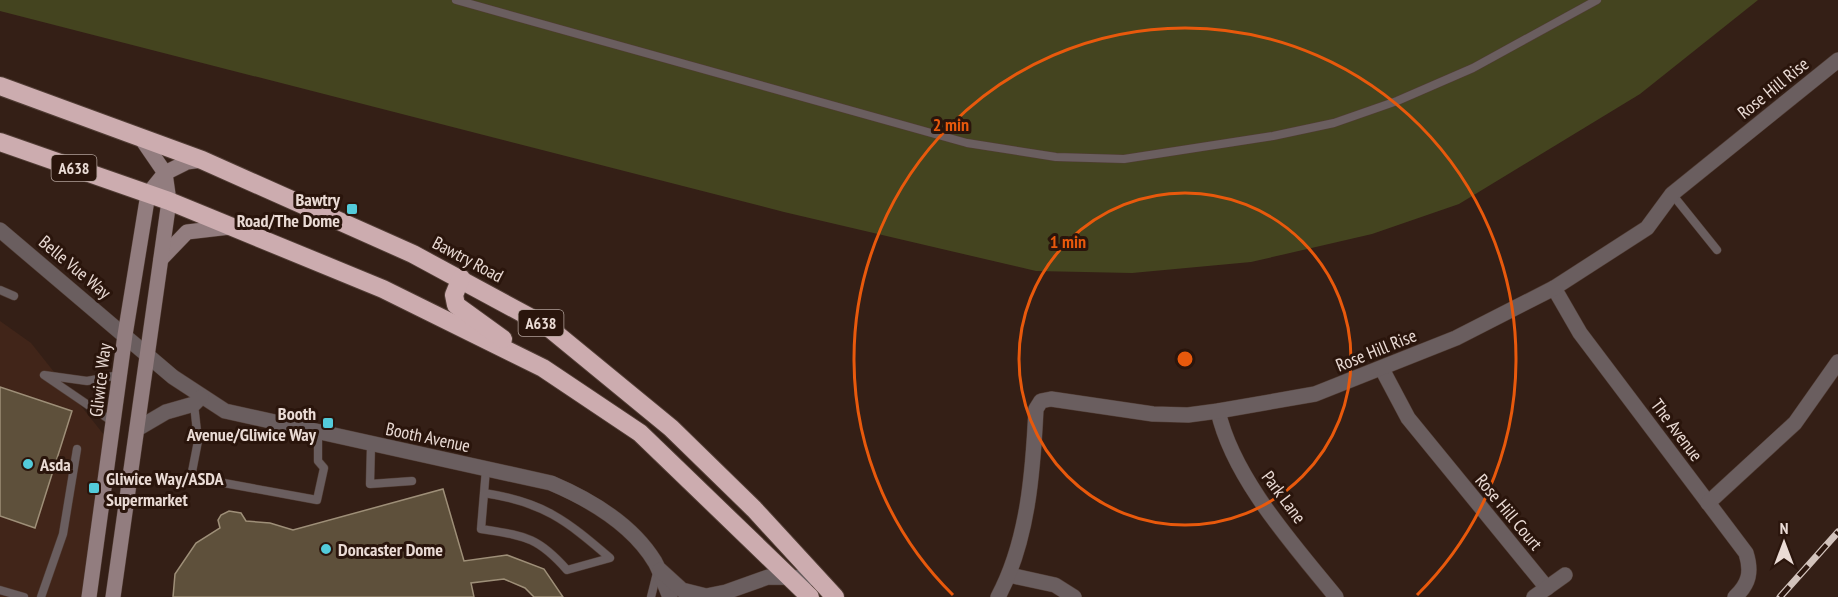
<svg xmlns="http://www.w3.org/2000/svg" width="1838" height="597" font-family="'PT Sans Narrow',sans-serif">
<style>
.built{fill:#412519}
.green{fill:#44441f}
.building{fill:#5e503b;stroke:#9e8f78;stroke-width:1.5}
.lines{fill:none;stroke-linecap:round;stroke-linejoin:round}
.lane-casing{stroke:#513d35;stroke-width:9}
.street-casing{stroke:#513d35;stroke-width:16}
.secondary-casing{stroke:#513d35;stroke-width:16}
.highway-casing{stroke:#513d35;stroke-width:20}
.lane{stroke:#6a5e5f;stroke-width:8}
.street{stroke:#6a5e5f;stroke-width:15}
.secondary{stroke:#927d7f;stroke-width:15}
.highway{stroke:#ccacaf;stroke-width:18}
.rail-casing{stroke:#d2c3bc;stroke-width:7}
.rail{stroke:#2a150c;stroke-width:4.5;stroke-dasharray:14;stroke-linecap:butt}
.ring{fill:none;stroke:#e8590c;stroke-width:3}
.poi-dot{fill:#53cbda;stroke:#2a150c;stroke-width:2}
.labels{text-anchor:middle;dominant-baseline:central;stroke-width:6;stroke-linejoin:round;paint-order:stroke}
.shield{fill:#2a150c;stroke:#b0a099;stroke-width:1.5}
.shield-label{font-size:16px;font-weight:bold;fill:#eadbd5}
.street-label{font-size:18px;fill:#eadbd5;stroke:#2a150c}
.poi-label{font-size:18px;font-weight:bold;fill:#eadbd5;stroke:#2a150c;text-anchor:start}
.centre{fill:#e8590c;stroke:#2a150c;stroke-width:3}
.ring-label{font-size:18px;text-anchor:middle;font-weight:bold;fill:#e8590c;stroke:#2a150c;stroke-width:6;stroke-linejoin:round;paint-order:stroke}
</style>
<rect width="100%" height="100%" fill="#341f16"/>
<path class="built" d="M 0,321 L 31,343 L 112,445 L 89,597 L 0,597 Z"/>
<path class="green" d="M 0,0 L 1758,0 L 1640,94 L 1459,204 L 1372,234 L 1251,262 L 1132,273 L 1036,271 L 784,212 L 0,11 Z"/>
<g class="building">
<path d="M 0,387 L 72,411 L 35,528 L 0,516 Z"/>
<path d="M 443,489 L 464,561 L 507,555 L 544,569 L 563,597 L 534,597 L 525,588 L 504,579 L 471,583 L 474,597 L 173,597 L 175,574 L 196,543 L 220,528 L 218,520 L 221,515 L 229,511 L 241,513 L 246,521 L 270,523 L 293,530 Z"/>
</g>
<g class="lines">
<g class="lane-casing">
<g id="lane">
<path d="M 456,0 L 967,143 L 1056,157 L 1124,159 L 1273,136 L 1334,123 L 1397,101 L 1473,68 L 1597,0"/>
<path d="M 1672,194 L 1717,250"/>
<path d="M 0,290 L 14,296"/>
<path d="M 194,404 L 198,441 L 191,477 L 317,500 L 324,468 L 318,461 L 318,433"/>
<path d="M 113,422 L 44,375 L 87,381 L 119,375"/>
<path d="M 371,445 L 370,484 L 412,481"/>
<path d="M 484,493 C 543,502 566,520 610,558 L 567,570 C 537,536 524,536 481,529 L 486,469"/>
<path d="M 0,590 L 24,597"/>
<path d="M 41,597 L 63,534 L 77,449"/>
<path d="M 651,597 L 657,573"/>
</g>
</g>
<g class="street-casing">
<g id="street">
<path d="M 0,230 L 173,377 L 225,411 L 551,483 C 591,500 632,524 655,562 C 661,573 665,586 670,597"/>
<path d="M 1554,288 L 1580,333 L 1746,553 C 1752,572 1749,584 1735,597"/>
<path d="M 1382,369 L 1408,418 L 1547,588"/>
<path d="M 1218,411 C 1233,478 1293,544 1336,597"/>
<path d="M 137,429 L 166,412 L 194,404 L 201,397"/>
<path d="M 1708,503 L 1795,423 L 1838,362"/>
<path d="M 660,570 L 682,590 L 706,596 L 726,592 L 768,577 L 818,578"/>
<path d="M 1009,575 L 1055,585 L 1074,597"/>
<path d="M 998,597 C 1028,541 1033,472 1036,409 L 1041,401 L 1051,399 L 1153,414 L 1188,415 L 1218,411 L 1315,394 L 1456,338 L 1554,288 L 1647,228 L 1672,194 L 1838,60"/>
<path d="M 1534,597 L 1565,575"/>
</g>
</g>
<g class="secondary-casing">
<g id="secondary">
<path d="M 161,259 L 187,232 L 230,227"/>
<path d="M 89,597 L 125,335 L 148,194 L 165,173 L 187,162 L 202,160"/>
<path d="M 113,597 L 169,201 L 165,173 L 141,138"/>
</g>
</g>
<g class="highway-casing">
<g id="highway">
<path d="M 0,86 L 202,160 L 413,254 L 548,327 L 671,428 L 754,509 L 835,597"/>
<path d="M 0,142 L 169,201 L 383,289 L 543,368 L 640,433 L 810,597"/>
<path d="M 461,278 L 454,295 L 456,305 L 503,339"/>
</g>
</g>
<use href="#lane" class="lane"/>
<use href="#street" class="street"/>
<use href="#secondary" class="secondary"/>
<use href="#highway" class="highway"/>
<g class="rail-casing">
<path id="rail" d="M 1780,597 L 1838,532"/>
</g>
<use href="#rail" class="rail"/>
</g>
<g class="ring">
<circle cx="1185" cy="359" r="166"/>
<path d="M953 595A331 331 0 1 1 1417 595"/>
</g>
<g class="poi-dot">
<rect x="346" y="203" width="12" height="12" rx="3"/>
<rect x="322" y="417" width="12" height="12" rx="3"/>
<circle cx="28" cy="464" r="6"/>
<rect x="88" y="482" width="12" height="12" rx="3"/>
<circle cx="326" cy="549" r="6"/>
</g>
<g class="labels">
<g class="shield">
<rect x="51.5" y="155" width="45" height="26" rx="4.5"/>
<rect x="518.5" y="310" width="45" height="26" rx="4.5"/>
</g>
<g class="shield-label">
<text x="74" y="168">A638</text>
<text x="541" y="323">A638</text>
</g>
<g class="street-label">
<text transform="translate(1773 88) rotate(-39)">Rose Hill Rise</text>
<text transform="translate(468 259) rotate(28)">Bawtry Road</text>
<text transform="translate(75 267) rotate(40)">Belle Vue Way</text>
<text transform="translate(1376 350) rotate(-22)">Rose Hill Rise</text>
<text transform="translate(100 380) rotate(-83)">Gliwice Way</text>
<text transform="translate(1677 430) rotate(53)">The Avenue</text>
<text transform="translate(428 437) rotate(12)">Booth Avenue</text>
<text transform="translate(1284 497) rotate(53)">Park Lane</text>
<text transform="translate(1509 512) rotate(50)">Rose Hill Court</text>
</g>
<g class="poi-label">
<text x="340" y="199" text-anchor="end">Bawtry<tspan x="340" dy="21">Road/The Dome</tspan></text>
<text x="316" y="413" text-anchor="end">Booth<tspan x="316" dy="21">Avenue/Gliwice Way</tspan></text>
<text x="40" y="464">Asda</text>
<text x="106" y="478">Gliwice Way/ASDA<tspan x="106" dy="21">Supermarket</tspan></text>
<text x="338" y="549">Doncaster Dome</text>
</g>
</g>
<circle cx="1185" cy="359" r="9" class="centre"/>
<g class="ring-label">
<text x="951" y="131">2 min</text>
<text x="1068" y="248">1 min</text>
</g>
<g transform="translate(1784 543)" stroke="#2a150c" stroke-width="4.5" paint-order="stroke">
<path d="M0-4.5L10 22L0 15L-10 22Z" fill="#eadbd5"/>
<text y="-9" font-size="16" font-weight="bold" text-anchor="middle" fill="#eadbd5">N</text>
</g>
</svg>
